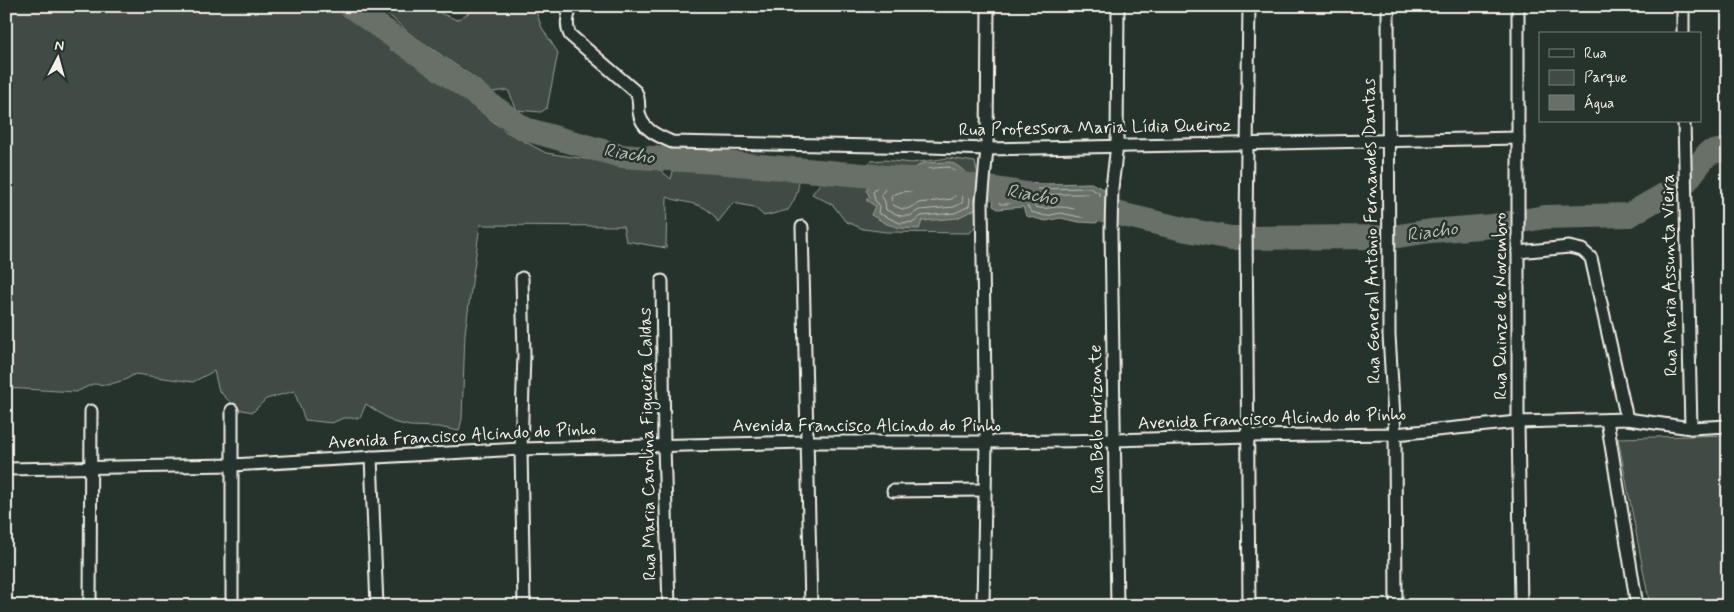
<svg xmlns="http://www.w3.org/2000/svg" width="1734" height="612" font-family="Mynerve,sans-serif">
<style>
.green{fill:#414b45;stroke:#9a9e96}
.water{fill:#676f68;stroke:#9fa39b}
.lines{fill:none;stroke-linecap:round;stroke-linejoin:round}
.shore{stroke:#bcbdb5;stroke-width:1}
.river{stroke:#676f68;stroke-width:24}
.minor-casing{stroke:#f4f1e8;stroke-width:15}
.minor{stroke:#26332d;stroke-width:11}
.labels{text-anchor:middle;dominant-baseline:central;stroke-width:5;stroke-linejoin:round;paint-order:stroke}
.street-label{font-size:18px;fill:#f4f1e8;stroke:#26332d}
.water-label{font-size:19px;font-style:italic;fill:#bcbdb5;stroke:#26332d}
</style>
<rect width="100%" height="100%" fill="#26332d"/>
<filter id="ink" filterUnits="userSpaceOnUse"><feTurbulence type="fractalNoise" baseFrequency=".02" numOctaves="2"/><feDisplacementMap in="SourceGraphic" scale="10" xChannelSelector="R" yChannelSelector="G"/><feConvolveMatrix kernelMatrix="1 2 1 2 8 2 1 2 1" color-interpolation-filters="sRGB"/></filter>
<g filter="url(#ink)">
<g class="green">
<path d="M 6,6 L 339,6 L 381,35 L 391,50 L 404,54 L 441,80 L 505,131 L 546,153 L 660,170 L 671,179 L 678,153 L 796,158 C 800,181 801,191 788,210 L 764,216 L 754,207 L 733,203 L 718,222 C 706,200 686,205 667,197 L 666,248 L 626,241 L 623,226 L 480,225 L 465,333 L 462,419 L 459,431 L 439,427 L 410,426 L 393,422 L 366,404 L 360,418 L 343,418 L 332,423 L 305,420 L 294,391 L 266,399 L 253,412 L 237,409 L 219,391 L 214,371 L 193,382 L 135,374 L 125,380 L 107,385 L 93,384 L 76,392 L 6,388 Z"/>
<path d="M 372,6 L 439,6 L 440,13 L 457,20 L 480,6 L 534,6 L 542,28 L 558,53 L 547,108 L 541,112 L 517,110 L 508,90 L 492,92 L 476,79 L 409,33 L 390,16 Z"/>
<path d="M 949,158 L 975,162 L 978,175 L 979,221 L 970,233 L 886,232 L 863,229 L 845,221 L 833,205 L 812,194 L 822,181 L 847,182 L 871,161 L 884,160 L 911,163 Z"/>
<path d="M 1728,435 L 1728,606 L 1650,606 L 1618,438 Z"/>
</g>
<g class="water">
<path d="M 950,162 C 972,172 974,186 976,209 L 957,218 L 922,221 L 919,229 L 900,228 L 887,224 L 871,215 L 875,206 L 866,200 L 870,197 L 866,190 L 878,180 L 899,173 L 907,173 L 907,168 L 915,168 L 923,163 Z"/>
<path d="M 1008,182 L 1040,184 L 1091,183 L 1104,189 L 1106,205 L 1104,217 L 1096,223 L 1079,222 L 1060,218 L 1046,221 L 1026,216 L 1023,207 L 998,209 L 993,206 L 994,196 L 997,187 Z"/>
</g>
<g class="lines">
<g class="shore">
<path d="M 949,167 C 963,174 973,190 969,206 L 955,213 L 921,216 L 914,222 L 900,223 L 878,213 L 879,206 L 875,200 L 873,192 C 883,182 894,178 908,178 C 920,168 933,168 949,167 Z"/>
<path d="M 947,174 C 958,178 965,191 962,203 L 954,207 L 919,210 L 910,216 L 901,216 L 886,210 L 885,202 L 881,195 L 885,189 L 900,184 L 910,184 L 926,175 Z"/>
<path d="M 946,181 L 953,187 L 955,196 L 952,199 L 919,203 L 907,209 L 902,209 L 893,205 L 891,197 L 892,195 L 901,192 L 912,191 L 928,182 Z"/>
<path d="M 1009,187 L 1040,189 L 1090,188 L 1099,193 L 1101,205 L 1100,214 L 1094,218 L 1080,217 L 1061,213 L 1046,216 L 1031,212 C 1023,196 1015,205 1000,204 L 999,197 L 1001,191 Z"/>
<path d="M 1069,194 L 1088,194 L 1092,196 L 1095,205 L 1094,210 C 1082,213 1072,207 1060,207 C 1049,207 1047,210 1035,207 L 1030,198 L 1032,195 Z"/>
</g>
<g class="river">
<path d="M 350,6 L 525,129 L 621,156 L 715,162 L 964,184 L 1027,194"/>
<path d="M 1086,206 L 1187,230 L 1231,238 L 1392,237 L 1431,231 L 1492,226 L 1545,217 L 1629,215 L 1685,183 L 1708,153 L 1728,149"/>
</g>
<g class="minor-casing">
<g id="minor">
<path d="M 571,6 C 568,16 565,25 570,35 L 636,92 C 640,100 638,105 639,112 C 641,129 658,136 672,142 L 930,147 L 987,149 L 1518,138"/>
<path d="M 1388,6 L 1389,335 L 1395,434 L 1396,606"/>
<path d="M 1518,6 L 1518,422 L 1521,606"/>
<path d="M 1683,6 L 1683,34"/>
<path d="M 1684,121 L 1691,428"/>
<path d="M 802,227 L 811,606"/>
<path d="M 1518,252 L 1569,247 L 1582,250 L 1591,258 L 1627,419"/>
<path d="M 522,278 L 524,354 L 521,449 L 524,606"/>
<path d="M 662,281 L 664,446 L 669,606"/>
<path d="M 1607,420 L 1637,606"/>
<path d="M 371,457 L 377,606"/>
<path d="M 6,469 L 232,465 L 521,449 L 806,442 L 986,442 L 1115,440 L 1248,436 L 1395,434 L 1518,422 L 1627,419 L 1691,428 L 1728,426"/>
<path d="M 893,491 L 984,490"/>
<path d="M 90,606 L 91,411"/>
<path d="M 232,606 L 232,410"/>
<path d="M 983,606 L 986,442 L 982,202 L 987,149 L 988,6"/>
<path d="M 1117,606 L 1111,231 L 1112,188 L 1117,145 L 1118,6"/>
<path d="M 1249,606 L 1246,222 L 1249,6"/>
</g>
</g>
<use href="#minor" class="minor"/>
</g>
</g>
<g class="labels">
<g class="street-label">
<text transform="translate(1095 128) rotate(-1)">Rua Professora Maria Lídia Queiroz</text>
<text transform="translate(1372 231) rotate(-91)">Rua General Antônio Fernandes Dantas</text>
<text transform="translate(1670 275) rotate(-91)">Rua Maria Assunta Vieira</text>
<text transform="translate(1501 306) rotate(-90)">Rua Quinze de Novembro</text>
<text transform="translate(1097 419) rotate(-91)">Rua Belo Horizonte</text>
<text transform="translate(1272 419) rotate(-2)">Avenida Francisco Alcindo do Pinho</text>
<text x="867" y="426">Avenida Francisco Alcindo do Pinho</text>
<text transform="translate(462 436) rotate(-3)">Avenida Francisco Alcindo do Pinho</text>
<text transform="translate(648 444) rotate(-91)">Rua Maria Carolina Figueira Caldas</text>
</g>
<g class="water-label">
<text transform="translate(629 154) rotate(9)">Riacho</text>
<text transform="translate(1032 195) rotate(10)">Riacho</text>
<text transform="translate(1432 232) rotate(-8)">Riacho</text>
</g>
</g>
<rect width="1734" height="612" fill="none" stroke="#26332d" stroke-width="25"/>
<rect x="12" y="12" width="1709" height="587" fill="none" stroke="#f4f1e8" stroke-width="2" filter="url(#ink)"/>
<rect x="1539" y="32" width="162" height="90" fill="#26332d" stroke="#787f78"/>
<rect x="1549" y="49" width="25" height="8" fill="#26332d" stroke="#787f78"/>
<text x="1584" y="58" font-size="15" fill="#f4f1e8">Rua</text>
<rect x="1549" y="70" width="25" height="15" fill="#414b45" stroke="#787f78"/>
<text x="1584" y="82" font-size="15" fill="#f4f1e8">Parque</text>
<rect x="1549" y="95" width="25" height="15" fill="#676f68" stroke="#787f78"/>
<text x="1584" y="108" font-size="15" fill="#f4f1e8">Água</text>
<g transform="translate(58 58) rotate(6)" stroke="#26332d" stroke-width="4" paint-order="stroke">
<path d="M0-4L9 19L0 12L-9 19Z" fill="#f4f1e8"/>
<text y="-8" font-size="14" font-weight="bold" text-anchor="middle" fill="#f4f1e8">N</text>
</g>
</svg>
